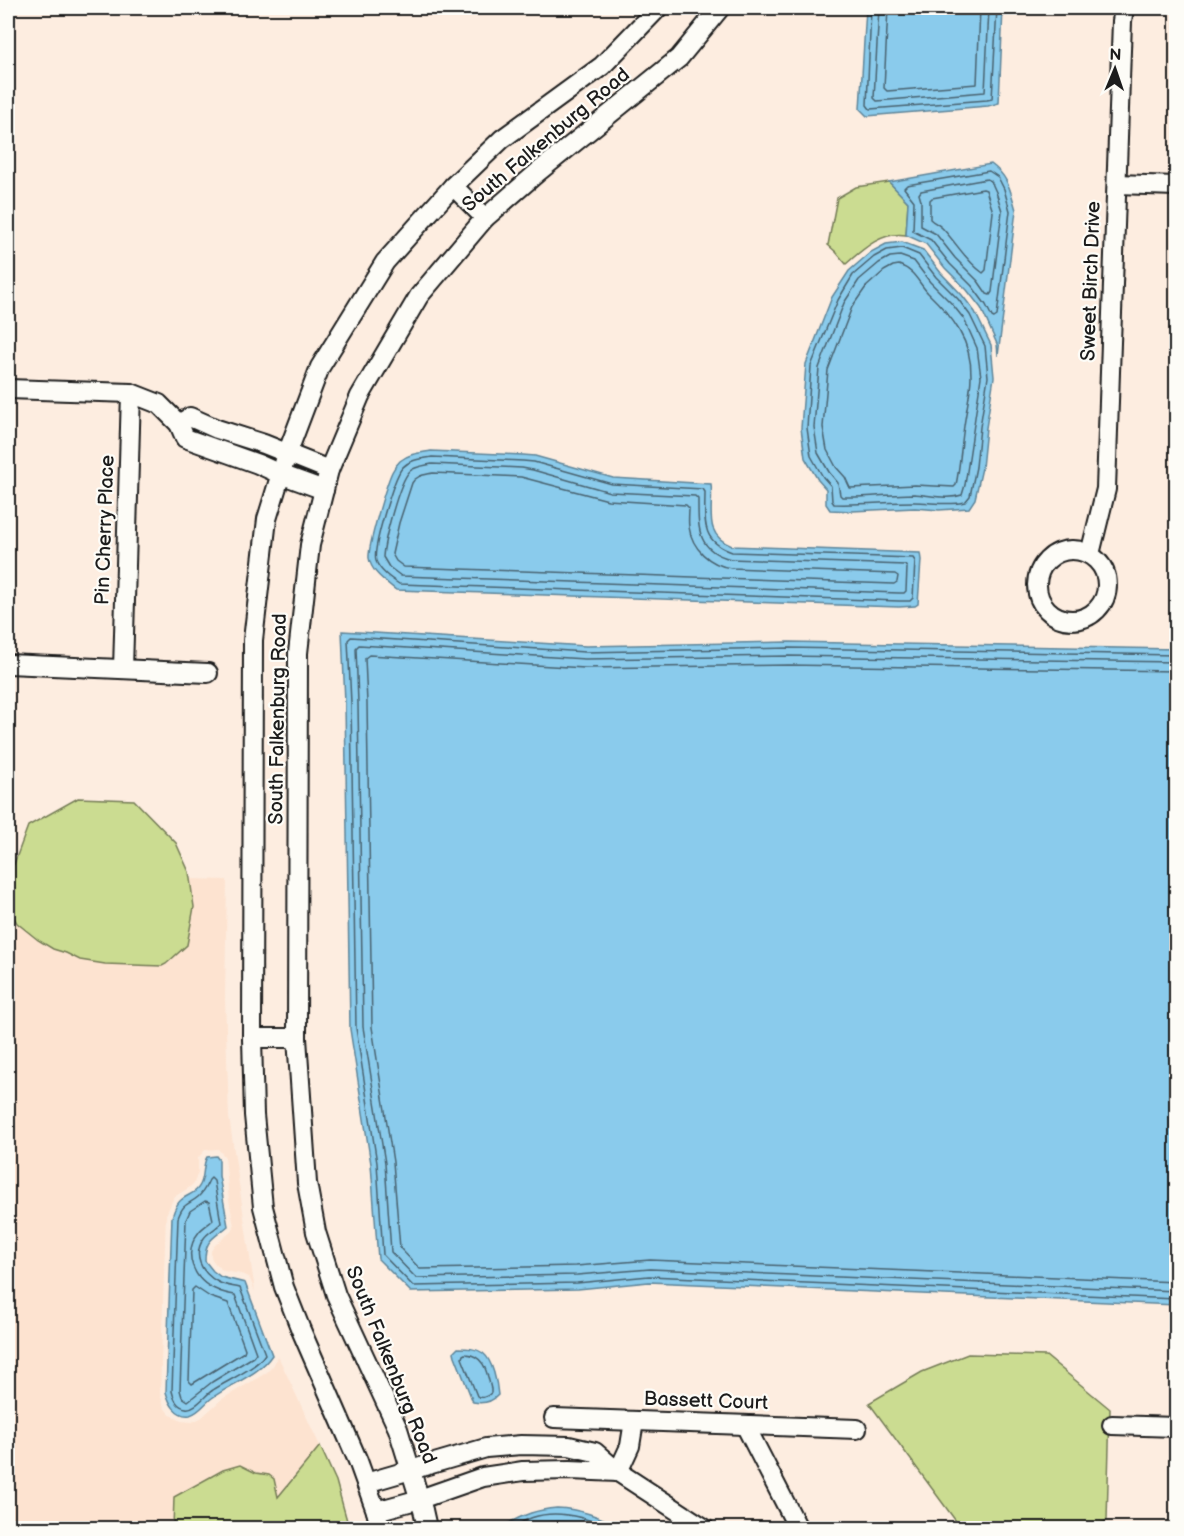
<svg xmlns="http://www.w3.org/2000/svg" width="1184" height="1536" font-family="'Balsamiq Sans',sans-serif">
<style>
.built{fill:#fde3d0}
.green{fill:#cbdc91;stroke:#747c56;stroke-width:1.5}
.water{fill:#8acbec;stroke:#5e8599;stroke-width:1.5}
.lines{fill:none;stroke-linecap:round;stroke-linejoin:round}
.shore{stroke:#48626f;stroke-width:1.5}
.minor-casing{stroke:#1c1c1c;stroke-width:22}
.minor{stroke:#fdfcf7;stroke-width:18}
.labels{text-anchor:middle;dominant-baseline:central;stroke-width:4.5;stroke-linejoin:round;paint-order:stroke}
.street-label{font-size:20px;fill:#1c1c1c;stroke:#fdfcf7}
</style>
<rect width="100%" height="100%" fill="#fdede0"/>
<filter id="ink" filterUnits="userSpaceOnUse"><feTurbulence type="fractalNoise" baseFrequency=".0167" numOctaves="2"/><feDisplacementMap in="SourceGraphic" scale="12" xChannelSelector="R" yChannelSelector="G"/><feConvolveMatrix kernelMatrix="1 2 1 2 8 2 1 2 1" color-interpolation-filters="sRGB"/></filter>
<g filter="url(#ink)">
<path class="built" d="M 190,879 L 227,880 L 225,998 L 229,1117 L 255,1291 L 249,1277 L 241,1274 L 224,1271 L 217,1266 L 211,1258 L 211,1251 L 214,1246 L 233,1230 L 234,1226 L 229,1200 L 225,1157 L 218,1149 L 205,1150 L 198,1158 L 198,1172 L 194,1183 L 190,1187 L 174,1197 L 166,1215 L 160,1394 L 164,1407 L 169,1414 L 181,1421 L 192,1422 L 201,1418 L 222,1399 L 266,1373 L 273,1366 L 278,1356 L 320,1446 L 277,1498 L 274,1479 L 269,1475 L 256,1473 L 240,1465 L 174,1497 L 173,1528 L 8,1528 L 8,907 L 17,923 L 53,949 L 66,953 L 80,960 L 162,966 L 167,964 L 187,945 L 194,907 Z"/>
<g class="green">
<path d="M 889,182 L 908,202 L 906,235 C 882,231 863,249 846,264 L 836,252 L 828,245 L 837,198 L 856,187 Z"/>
<path d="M 78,798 L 134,800 L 176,843 L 189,872 L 194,907 L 187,945 L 166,964 L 162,966 L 105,964 L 80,960 L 66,953 L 53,949 L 38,940 L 17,923 L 8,907 L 8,874 L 14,864 L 28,826 Z"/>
<path d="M 968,1354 L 1046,1356 L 1110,1409 L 1107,1520 L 1094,1528 L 961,1528 L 869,1403 L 922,1372 Z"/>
<path d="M 320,1446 L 336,1481 L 349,1528 L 173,1528 L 174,1497 L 223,1470 L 240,1465 L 256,1473 L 269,1475 L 274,1479 L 278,1497 Z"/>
</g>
<g class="water">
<path d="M 866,8 L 1003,8 L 999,103 L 988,106 L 867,116 L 860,109 Z"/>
<path d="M 991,164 C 1009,177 1010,190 1016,210 L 998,356 L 997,344 L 981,308 L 967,290 L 945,268 L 926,244 L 906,235 L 908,202 L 889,182 Z"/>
<path d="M 902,242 L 923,250 L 941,273 L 962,295 L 975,312 L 991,345 L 994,377 L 986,428 L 982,468 L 975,499 L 969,508 L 939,510 L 915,508 L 852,511 L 830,510 L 826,504 L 826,489 L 818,480 L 805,458 L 801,428 L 806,364 L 832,297 L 849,271 L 871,252 L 886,244 Z"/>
<path d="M 431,451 L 523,455 L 535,456 L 613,478 L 711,484 C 714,510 702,534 732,546 L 920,553 L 921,560 L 918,604 L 915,606 L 899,607 L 396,590 C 386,582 371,572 369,558 C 368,546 386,485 392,472 C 394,468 397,464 400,461 C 410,453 420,453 431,451 Z"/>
<path d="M 342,631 L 586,646 L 789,642 L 1176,649 L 1176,1305 L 649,1282 L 578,1289 L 411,1292 L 378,1259 L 371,1164 L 350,1029 L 345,703 Z"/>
<path d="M 216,1156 L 219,1160 L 219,1176 L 228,1226 C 213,1239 205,1239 205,1261 L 213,1271 L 221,1277 L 245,1283 L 272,1355 C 258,1376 232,1383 212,1398 C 205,1403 199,1413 190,1415 C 176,1417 169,1403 166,1392 L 172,1217 C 174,1211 176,1204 181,1200 C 188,1194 196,1194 200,1185 C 205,1176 202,1165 207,1157 Z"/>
<path d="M 458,1348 C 467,1348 476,1348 483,1353 C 493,1361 497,1383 498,1395 C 491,1403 483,1404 473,1402 L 455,1356 L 454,1352 Z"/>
<path d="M 557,1508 C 581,1509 600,1516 621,1528 L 508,1528 L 507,1524 C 525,1514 536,1510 557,1508 Z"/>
</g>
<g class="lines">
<g class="shore">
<path d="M 871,8 L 867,105 L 870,109 L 987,100 L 992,99 L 997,8"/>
<path d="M 879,8 L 874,98 L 877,101 L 985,92 L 989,8"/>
<path d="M 888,8 L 884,88 L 887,91 L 977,84 L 980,8"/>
<path d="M 989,171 L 998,177 L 1004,189 L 1010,211 L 997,316 L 994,318 L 992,317 L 986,305 L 972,286 L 950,264 L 931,240 L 913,231 L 914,201 L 904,188 L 907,185 Z"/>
<path d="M 987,179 L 991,181 L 996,192 L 1002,211 L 992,292 L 990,295 L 987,294 L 978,281 L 955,258 L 936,234 L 921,226 L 921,201 L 919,194 L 921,191 Z"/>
<path d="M 983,189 L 986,190 L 993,212 L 986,270 L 983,273 C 967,262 957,244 944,230 C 940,225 934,223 930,219 L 930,200 L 932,198 Z"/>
<path d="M 902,248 L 919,255 L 936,277 L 958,299 L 970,315 L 985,346 L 988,377 L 980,427 L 976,467 L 970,496 L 965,502 C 948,506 931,502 914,502 C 887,502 861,505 834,504 L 832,501 L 831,486 L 823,477 L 811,456 L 807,428 L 811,366 L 838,300 L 853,275 L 874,257 L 887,250 Z"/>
<path d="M 900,256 L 914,261 L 930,282 L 952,304 L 964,319 L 977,348 L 981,377 L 965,485 L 962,495 C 947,500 930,495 914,494 C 890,494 866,498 842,497 L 840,495 L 838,483 L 829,472 L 818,453 L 814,427 L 819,368 L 844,303 L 859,280 L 879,263 L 890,257 Z"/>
<path d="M 899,265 C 914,270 918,282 928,293 C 952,316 972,341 971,376 C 971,392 966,410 964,426 C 961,446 960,466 956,485 L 954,487 L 915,485 L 850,488 L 845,477 L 836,467 L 827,450 L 823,427 L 828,370 L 852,307 L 866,287 L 884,271 L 893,266 Z"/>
<path d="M 432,457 L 523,461 L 534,462 L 612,484 L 703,489 L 705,492 C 705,520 700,541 732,552 L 913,558 L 915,561 L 913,598 L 910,601 L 899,601 L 399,584 C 390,578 380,571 376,561 C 372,549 394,478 402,468 C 410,459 421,459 432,457 Z"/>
<path d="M 432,464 L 522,468 L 533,470 L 610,492 L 695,496 L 698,499 C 698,528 697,551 731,559 L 905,565 L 907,568 L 906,591 L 904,593 L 899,593 L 401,576 L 389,567 L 383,557 C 384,541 399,481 410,471 C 416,466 424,466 432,464 Z"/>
<path d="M 433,473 L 521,477 L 608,500 L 686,505 L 689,508 C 689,514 688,521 689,527 C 692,549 710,565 731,568 L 895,574 L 898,576 L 897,582 L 894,584 L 404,567 L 396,561 L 392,554 L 399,523 L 412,483 C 417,475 424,475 433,473 Z"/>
<path d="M 1176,655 L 789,648 L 585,652 L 351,637 L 348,640 L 351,703 L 356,1028 L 377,1163 L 383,1255 L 413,1286 L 577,1283 L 649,1276 L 1176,1299"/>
<path d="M 1176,662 L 789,656 L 585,659 L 359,645 L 356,648 L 358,703 L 363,1027 L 385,1163 L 391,1252 L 416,1278 L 577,1275 L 650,1269 L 1176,1291"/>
<path d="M 1176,671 L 789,665 L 585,668 L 369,655 L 365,658 L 367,703 L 372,1027 L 393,1162 L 400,1248 L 420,1269 L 576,1266 L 650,1260 L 1176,1282"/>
<path d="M 211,1178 L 214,1181 L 221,1223 C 216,1229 208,1232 204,1238 C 192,1255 201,1273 218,1282 C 225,1286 233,1286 240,1288 L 265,1354 C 256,1369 228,1380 213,1390 C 206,1394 195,1410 186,1408 C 177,1407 174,1399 172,1391 L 178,1218 C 184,1202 187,1206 198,1197 C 204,1192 206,1186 209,1180 Z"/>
<path d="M 205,1201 L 209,1202 L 213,1220 C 209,1224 203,1227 199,1232 C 182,1253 193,1281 217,1290 C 223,1293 229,1294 235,1295 L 256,1353 L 253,1357 L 212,1382 L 188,1401 L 182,1397 L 180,1390 L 186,1220 L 190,1211 Z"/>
<path d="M 195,1287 L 210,1297 L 228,1303 L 245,1349 L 244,1352 L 192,1384 L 189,1381 L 192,1290 Z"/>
<path d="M 465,1354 C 485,1355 487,1373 491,1389 L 491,1393 C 487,1397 481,1399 477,1396 L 462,1358 L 463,1355 Z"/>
<path d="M 513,1528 C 542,1505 579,1514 609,1528"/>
<path d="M 528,1528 C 547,1519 572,1520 592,1528"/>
</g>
<g class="minor-casing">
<g id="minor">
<path d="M 1117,184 L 1176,186"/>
<path d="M 453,186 L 485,218"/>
<path d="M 8,389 L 131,393 L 159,404 L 179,424 L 185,438 L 258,464 L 280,474 L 324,490"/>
<path d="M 179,424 L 190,417 L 217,429 L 264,444 L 329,470"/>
<circle cx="1072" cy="585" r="35"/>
<path d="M 1090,554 L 1106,489 L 1122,21 L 1124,8"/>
<path d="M 8,664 L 208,673"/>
<path d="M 123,669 L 131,393"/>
<path d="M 252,1038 L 297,1038"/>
<path d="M 554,1418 L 857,1429"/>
<path d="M 745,1425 L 798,1528"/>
<path d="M 1112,1425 L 1176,1427"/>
<path d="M 618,1472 L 630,1446 L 634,1421"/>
<path d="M 366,1483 L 486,1448 L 521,1445 L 569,1446 L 595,1452 L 618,1472 L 704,1528"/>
<path d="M 376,1511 L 420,1499 L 483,1477 L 523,1471 L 570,1470 L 618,1472"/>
<path d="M 380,1528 L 376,1511 L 358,1461 L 301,1330 L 284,1287 L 263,1207 L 254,1115 L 252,1038 L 253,640 L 267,519 L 287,454 L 320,367 L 385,262 L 453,186 L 502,139 L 602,66 L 658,8"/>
<path d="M 427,1528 L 423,1510 L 398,1429 L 336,1295 L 316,1232 L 307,1183 L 297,1038 L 298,653 L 310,545 L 329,470 L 360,396 L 419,296 L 485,218 L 538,172 L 679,58 L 720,8"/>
</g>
</g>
<use href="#minor" class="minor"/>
</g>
</g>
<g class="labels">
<g class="street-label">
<text transform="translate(546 140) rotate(-40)">South Falkenburg Road</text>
<text transform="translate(1091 281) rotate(-88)">Sweet Birch Drive</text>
<text transform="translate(105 530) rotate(-88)">Pin Cherry Place</text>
<text transform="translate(278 719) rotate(-89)">South Falkenburg Road</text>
<text transform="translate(391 1365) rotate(68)">South Falkenburg Road</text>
<text transform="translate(706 1401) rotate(2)">Bassett Court</text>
</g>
</g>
<rect width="1184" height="1536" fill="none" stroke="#fdfcf7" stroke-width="30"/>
<rect x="15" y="15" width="1154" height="1506" fill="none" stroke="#1c1c1c" stroke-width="2" filter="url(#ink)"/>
<g transform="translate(1115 69) rotate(2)" stroke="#fdfcf7" stroke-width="4.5" paint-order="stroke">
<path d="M0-4.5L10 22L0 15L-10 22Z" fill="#1c1c1c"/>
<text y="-9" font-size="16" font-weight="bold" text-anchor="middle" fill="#1c1c1c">N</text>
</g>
</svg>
